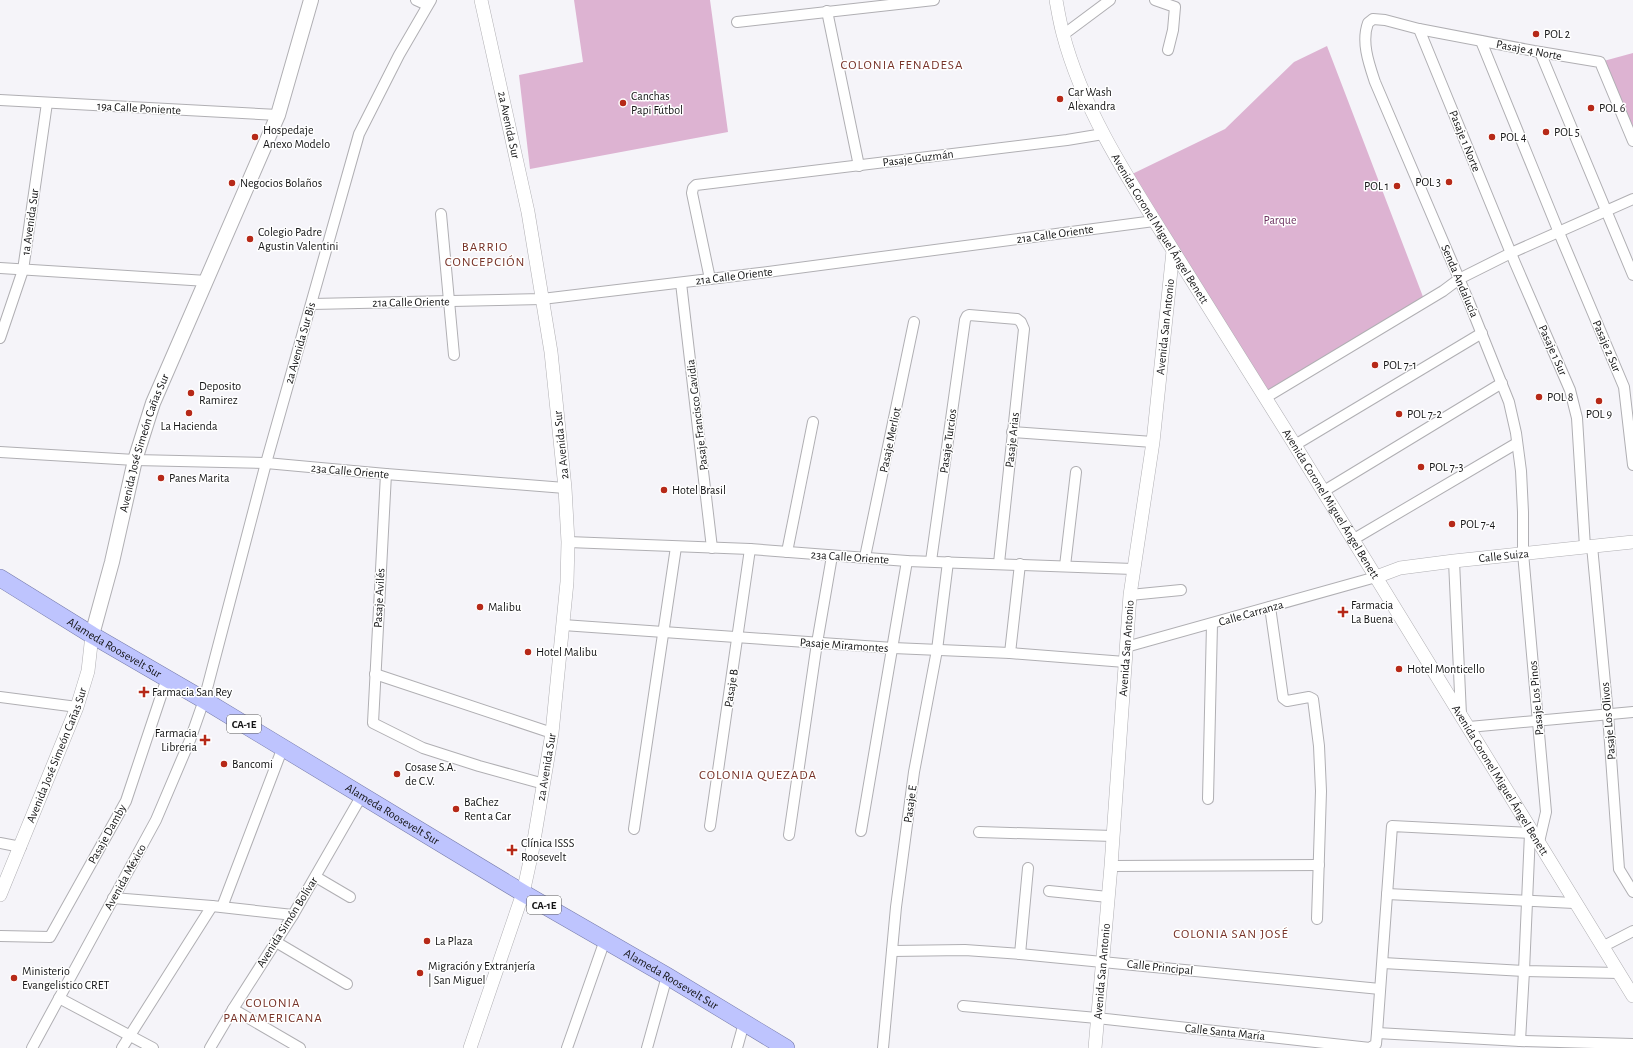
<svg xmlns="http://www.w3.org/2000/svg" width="1633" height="1048" font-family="'Alegreya Sans',sans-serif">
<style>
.green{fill:#ddb3d2}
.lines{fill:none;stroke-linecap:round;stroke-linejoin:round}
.minor-casing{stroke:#b0afb3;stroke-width:12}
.tertiary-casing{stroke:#b0afb3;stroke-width:14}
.secondary-casing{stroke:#b0afb3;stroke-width:16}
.trunk-casing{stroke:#787dac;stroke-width:18}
.minor{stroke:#fff;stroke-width:10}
.tertiary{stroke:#fff;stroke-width:13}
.secondary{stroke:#fff;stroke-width:14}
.trunk{stroke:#bec4fe;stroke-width:17}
.poi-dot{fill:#b62918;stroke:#fff;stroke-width:1.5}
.labels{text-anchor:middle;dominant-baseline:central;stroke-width:3;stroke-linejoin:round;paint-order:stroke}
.shield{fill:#fff;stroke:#5a5a5b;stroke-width:1}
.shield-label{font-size:11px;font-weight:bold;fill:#141415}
.poi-label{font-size:12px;fill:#141415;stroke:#fff;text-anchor:start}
.street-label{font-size:12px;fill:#141415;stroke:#fff}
.park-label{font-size:12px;fill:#6e3462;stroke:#fff}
.neighbourhood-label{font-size:13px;letter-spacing:1px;fill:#773227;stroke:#fff}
</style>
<rect width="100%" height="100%" fill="#f5f4f9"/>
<g class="green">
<path d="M 574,0 L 710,0 L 728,132 L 530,169 L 519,75 L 583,62 Z"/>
<path d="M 1327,46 L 1425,302 L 1265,398 L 1128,176 L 1225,129 L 1294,62 Z"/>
<path d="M 1633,53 L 1633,141 L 1600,62 Z"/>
</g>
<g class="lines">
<g class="minor-casing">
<g id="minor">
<path d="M 416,0 L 427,5"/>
<path d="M 1155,0 L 1175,7 L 1173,30 L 1168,50"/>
<path d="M 827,11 L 859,166"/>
<path d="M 737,22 L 934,0"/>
<path d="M 1419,29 L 1515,263 L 1570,390 L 1577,418 L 1585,547"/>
<path d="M 1063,35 L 1110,0"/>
<path d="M 1481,41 L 1560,235 L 1624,387 L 1633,465"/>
<path d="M 1540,52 L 1633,275"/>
<path d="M 0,100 L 278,115"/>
<path d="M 441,214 L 454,355"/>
<path d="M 0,268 L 207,281"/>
<path d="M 710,279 L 692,193 L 693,188 L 696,185 L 1067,140 L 1103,134"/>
<path d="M 681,283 L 712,548"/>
<path d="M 312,304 L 542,299 L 760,273 L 1154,221"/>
<path d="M 0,338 L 23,270 L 47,103"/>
<path d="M 1265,398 L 1443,291 L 1459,279 L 1511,253 L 1633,199"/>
<path d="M 1012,432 L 1153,442"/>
<path d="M 1295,445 L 1482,333"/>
<path d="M 0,452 L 135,460 L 266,463 L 386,474 L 565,488"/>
<path d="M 386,474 L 373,723 L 423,748 L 479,766 L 544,784"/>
<path d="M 1324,491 L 1502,383"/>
<path d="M 1354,539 L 1517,443"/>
<path d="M 568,542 L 750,549 L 907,561 L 1133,569"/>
<path d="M 1592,546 L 1608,715 L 1619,869 L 1633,892"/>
<path d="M 787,552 L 813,422"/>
<path d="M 865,557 L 914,322"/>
<path d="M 931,561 L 965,320 L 967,316 L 969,315 L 1017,319 L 1021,322 L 1024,329 L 999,563"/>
<path d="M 1454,561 L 1461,715"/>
<path d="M 1065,566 L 1076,472"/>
<path d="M 1130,595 L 1181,590"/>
<path d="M 1270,607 L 1283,698 L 1287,701 L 1309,697 L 1313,699 L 1319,746 L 1321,791 L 1317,919"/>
<path d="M 563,625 L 893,648 L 1010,653 L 1125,662"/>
<path d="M 1126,647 L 1376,577"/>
<path d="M 1010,653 L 1020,564"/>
<path d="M 375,674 L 552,733"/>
<path d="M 0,697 L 77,707"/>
<path d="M 1469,727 L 1633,712"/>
<path d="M 1208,799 L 1212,624"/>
<path d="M 710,826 L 750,549"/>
<path d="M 634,829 L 676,547"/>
<path d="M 861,831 L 907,561"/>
<path d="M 979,832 L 1113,836"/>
<path d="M 789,835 L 817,643 L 832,556"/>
<path d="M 1539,842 L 1546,812 L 1523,553 L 1523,512 L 1521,471 L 1516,433 L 1509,402 L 1469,302 L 1375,82 C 1369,64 1361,42 1368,23 L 1373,19 L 1385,20 L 1419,29 L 1534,51 L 1600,62 L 1633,141"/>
<path d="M 0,843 L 21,847"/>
<path d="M 1111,866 L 1319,865"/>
<path d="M 316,877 L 350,897"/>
<path d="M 1049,891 L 1108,897"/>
<path d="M 1387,894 L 1574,903"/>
<path d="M 113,898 L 212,906 L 293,915"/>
<path d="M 222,907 L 283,747"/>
<path d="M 0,936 L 50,937 L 126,801 L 167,678"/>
<path d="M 276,942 L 347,984"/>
<path d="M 1602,947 L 1633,931"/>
<path d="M 892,951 L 965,950 L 1020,954 L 1380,989"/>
<path d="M 1020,954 L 1028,868"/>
<path d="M 1383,963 L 1524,971 L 1619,973"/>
<path d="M 59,998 L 153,1048"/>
<path d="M 963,1006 L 1097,1018 L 1370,1048 L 1376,1044 L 1377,1033 L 1392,826 L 1533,833"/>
<path d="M 233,1009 L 300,1048"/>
<path d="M 1377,1033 L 1520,1041 L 1633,1044"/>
<path d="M 1520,1041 L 1524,971 L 1530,833"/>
<path d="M 32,1048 L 156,820 L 190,740 L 204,700 L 266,463 L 359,134 L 399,55 L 431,0"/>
<path d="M 122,1048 L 212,906"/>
<path d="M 210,1048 L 233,1009 L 293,915 L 362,795"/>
<path d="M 567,1048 L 605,940"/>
<path d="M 647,1048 L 667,976"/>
<path d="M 737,1048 L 744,1023"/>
<path d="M 883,1048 L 896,907 L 914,772 L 937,650 L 948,562"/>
</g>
</g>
<g class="tertiary-casing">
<g id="tertiary">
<path id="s1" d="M 1056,0 C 1058,11 1060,23 1063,34 C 1084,114 1133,186 1176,255 C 1215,318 1254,380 1293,442 C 1407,626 1519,812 1633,996"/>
<path id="s2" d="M 1376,577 L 1400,568 L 1454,561 L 1633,542"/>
<path id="s3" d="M 0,895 L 77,707 L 88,671 L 92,635"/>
<path id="s4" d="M 470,1048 L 523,893 L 532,852 L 552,733 L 567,582 L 568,542 L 565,488 L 551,352 L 528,212 L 481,0"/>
<path id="s5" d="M 1095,1048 L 1111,866 L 1130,595 L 1153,442 L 1173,251"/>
</g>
</g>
<g class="secondary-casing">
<g id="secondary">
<path id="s6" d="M 92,635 L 112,562 L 135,460 L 153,403 L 278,115 L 311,0"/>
</g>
</g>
<g class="trunk-casing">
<g id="trunk">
<path id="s7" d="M 0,578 L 92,635 L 204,700 L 523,893 L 667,976 L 786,1048"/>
</g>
</g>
<use href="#minor" class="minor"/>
<use href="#tertiary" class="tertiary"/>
<use href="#secondary" class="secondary"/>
<use href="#trunk" class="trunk"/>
</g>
<g class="poi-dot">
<circle cx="1536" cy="34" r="4"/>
<circle cx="1060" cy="99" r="4"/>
<circle cx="623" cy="103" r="4"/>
<circle cx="1591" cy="108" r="4"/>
<circle cx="1546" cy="132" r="4"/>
<circle cx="255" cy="137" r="4"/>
<circle cx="1492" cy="137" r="4"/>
<circle cx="1449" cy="182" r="4"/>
<circle cx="232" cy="183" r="4"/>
<circle cx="1397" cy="186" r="4"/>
<circle cx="250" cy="239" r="4"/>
<circle cx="1375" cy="365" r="4"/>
<circle cx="191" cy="393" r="4"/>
<circle cx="1539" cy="397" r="4"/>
<circle cx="1599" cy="401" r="4"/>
<circle cx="189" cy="413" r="4"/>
<circle cx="1399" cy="414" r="4"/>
<circle cx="1421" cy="467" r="4"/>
<circle cx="161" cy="478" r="4"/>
<circle cx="664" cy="490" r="4"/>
<circle cx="1452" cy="524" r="4"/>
<circle cx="480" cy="607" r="4"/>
<path d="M1341 606h4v4h4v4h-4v4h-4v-4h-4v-4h4z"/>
<circle cx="528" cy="652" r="4"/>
<circle cx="1399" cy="669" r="4"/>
<path d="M142 686h4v4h4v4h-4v4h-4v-4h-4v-4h4z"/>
<path d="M203 734h4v4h4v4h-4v4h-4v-4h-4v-4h4z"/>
<circle cx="224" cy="764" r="4"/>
<circle cx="397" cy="774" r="4"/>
<circle cx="456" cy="809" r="4"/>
<path d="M510 844h4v4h4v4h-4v4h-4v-4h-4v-4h4z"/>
<circle cx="427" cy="941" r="4"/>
<circle cx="420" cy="973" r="4"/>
<circle cx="14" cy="978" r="4"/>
</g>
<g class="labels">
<g class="shield">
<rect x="227" y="715" width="34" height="18" rx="3"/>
<rect x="527" y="896" width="34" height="18" rx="3"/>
</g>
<g class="shield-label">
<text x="244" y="724">CA-1E</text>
<text x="544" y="905">CA-1E</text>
</g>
<g class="poi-label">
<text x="1544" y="34">POL 2</text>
<text x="1068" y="92">Car Wash<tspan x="1068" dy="14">Alexandra</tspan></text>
<text x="631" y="96">Canchas<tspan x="631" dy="14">Papi Fútbol</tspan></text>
<text x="1599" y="108">POL 6</text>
<text x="263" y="130">Hospedaje<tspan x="263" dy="14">Anexo Modelo</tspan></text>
<text x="1554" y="132">POL 5</text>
<text x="1500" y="137">POL 4</text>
<text x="1441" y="182" text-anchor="end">POL 3</text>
<text x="240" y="183">Negocios Bolaños</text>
<text x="1389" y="186" text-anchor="end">POL 1</text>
<text x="258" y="232">Colegio Padre<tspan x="258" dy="14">Agustin Valentini</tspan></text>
<text x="1383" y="365">POL 7-1</text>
<text x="199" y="386">Deposito<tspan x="199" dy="14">Ramirez</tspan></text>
<text x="1547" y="397">POL 8</text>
<text x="1407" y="414">POL 7-2</text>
<text x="1599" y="414" text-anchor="middle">POL 9</text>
<text x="189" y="426" text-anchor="middle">La Hacienda</text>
<text x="1429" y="467">POL 7-3</text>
<text x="169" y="478">Panes Marita</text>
<text x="672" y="490">Hotel Brasil</text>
<text x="1460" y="524">POL 7-4</text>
<text x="1351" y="605">Farmacia<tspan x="1351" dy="14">La Buena</tspan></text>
<text x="488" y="607">Malibu</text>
<text x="536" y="652">Hotel Malibu</text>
<text x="1407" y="669">Hotel Monticello</text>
<text x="152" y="692">Farmacia San Rey</text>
<text x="197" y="733" text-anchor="end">Farmacia<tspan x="197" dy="14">Libreria</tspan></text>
<text x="232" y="764">Bancomi</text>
<text x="405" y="767">Cosase S.A.<tspan x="405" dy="14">de C.V.</tspan></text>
<text x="464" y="802">BaChez<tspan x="464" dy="14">Rent a Car</tspan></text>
<text x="521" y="843">Clínica ISSS<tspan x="521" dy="14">Roosevelt</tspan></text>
<text x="435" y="941">La Plaza</text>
<text x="428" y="966">Migración y Extranjería<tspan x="428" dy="14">| San Miguel</tspan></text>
<text x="22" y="971">Ministerio<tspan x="22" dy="14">Evangelistico CRET</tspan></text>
</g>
<g class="street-label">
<text transform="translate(1529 50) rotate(11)">Pasaje 4 Norte</text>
<text transform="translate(139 108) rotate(3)">19a Calle Poniente</text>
<text transform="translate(509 125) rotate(78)">2a Avenida Sur</text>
<text transform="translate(1465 141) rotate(68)">Pasaje 1 Norte</text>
<text transform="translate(918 158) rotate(-7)">Pasaje Guzmán</text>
<text transform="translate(30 222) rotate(-82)">1a Avenida Sur</text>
<text stroke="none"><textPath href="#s1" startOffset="253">Avenida Coronel Miguel Ángel Benett</textPath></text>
<text transform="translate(1055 234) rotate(-8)">21a Calle Oriente</text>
<text transform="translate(734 276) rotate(-7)">21a Calle Oriente</text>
<text transform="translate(1460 281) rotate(67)">Senda Andalucía</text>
<text transform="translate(411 302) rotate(-1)">21a Calle Oriente</text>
<text stroke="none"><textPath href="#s5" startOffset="725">Avenida San Antonio</textPath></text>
<text transform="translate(300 343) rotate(-74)">2a Avenida Sur Bis</text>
<text transform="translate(1607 346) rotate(67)">Pasaje 2 Sur</text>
<text transform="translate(1553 350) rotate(66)">Pasaje 1 Sur</text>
<text transform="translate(697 415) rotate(-97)">Pasaje Francisco Gavidia</text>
<text transform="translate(890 440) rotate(-78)">Pasaje Merliot</text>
<text transform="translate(1012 440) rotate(-84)">Pasaje Arias</text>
<text transform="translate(948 441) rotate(-82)">Pasaje Turcios</text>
<text stroke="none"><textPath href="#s6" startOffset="199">Avenida José Simeón Cañas Sur</textPath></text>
<text transform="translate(561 445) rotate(-96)">2a Avenida Sur</text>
<text transform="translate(350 471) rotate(5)">23a Calle Oriente</text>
<text stroke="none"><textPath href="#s1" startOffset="577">Avenida Coronel Miguel Ángel Benett</textPath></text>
<text stroke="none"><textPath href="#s2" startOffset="130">Calle Suiza</textPath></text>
<text transform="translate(850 557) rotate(4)">23a Calle Oriente</text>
<text transform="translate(379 598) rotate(-87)">Pasaje Avilés</text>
<text transform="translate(1251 613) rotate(-16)">Calle Carranza</text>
<text transform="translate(844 645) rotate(4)">Pasaje Miramontes</text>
<text stroke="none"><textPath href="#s7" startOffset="134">Alameda Roosevelt Sur</textPath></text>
<text stroke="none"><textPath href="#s5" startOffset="401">Avenida San Antonio</textPath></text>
<text transform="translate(731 688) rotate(-81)">Pasaje B</text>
<text transform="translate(1536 698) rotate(-95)">Pasaje Los Pinos</text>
<text transform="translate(1608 721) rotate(-95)">Pasaje Los Olivos</text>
<text stroke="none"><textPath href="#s3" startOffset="151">Avenida José Simeón Cañas Sur</textPath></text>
<text stroke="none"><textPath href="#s4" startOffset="292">2a Avenida Sur</textPath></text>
<text stroke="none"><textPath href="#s1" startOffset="901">Avenida Coronel Miguel Ángel Benett</textPath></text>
<text transform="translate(910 804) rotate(-82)">Pasaje E</text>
<text stroke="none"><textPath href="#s7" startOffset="458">Alameda Roosevelt Sur</textPath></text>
<text transform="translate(107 834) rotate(-61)">Pasaje Damby</text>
<text transform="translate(125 877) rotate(-61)">Avenida México</text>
<text transform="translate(287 922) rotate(-58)">Avenida Simón Bolívar</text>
<text transform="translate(1160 967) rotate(6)">Calle Principal</text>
<text stroke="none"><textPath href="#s5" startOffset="77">Avenida San Antonio</textPath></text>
<text stroke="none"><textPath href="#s7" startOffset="782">Alameda Roosevelt Sur</textPath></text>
<text transform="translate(1225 1032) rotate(6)">Calle Santa María</text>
</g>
<g class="park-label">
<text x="1280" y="220">Parque</text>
</g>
<g class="neighbourhood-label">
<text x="902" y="65">COLONIA FENADESA</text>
<text x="485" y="247">BARRIO<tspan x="485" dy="15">CONCEPCIÓN</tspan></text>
<text x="758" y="775">COLONIA QUEZADA</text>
<text x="1231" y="934">COLONIA SAN JOSÉ</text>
<text x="273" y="1003">COLONIA<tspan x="273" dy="15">PANAMERICANA</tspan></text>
</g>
</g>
</svg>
